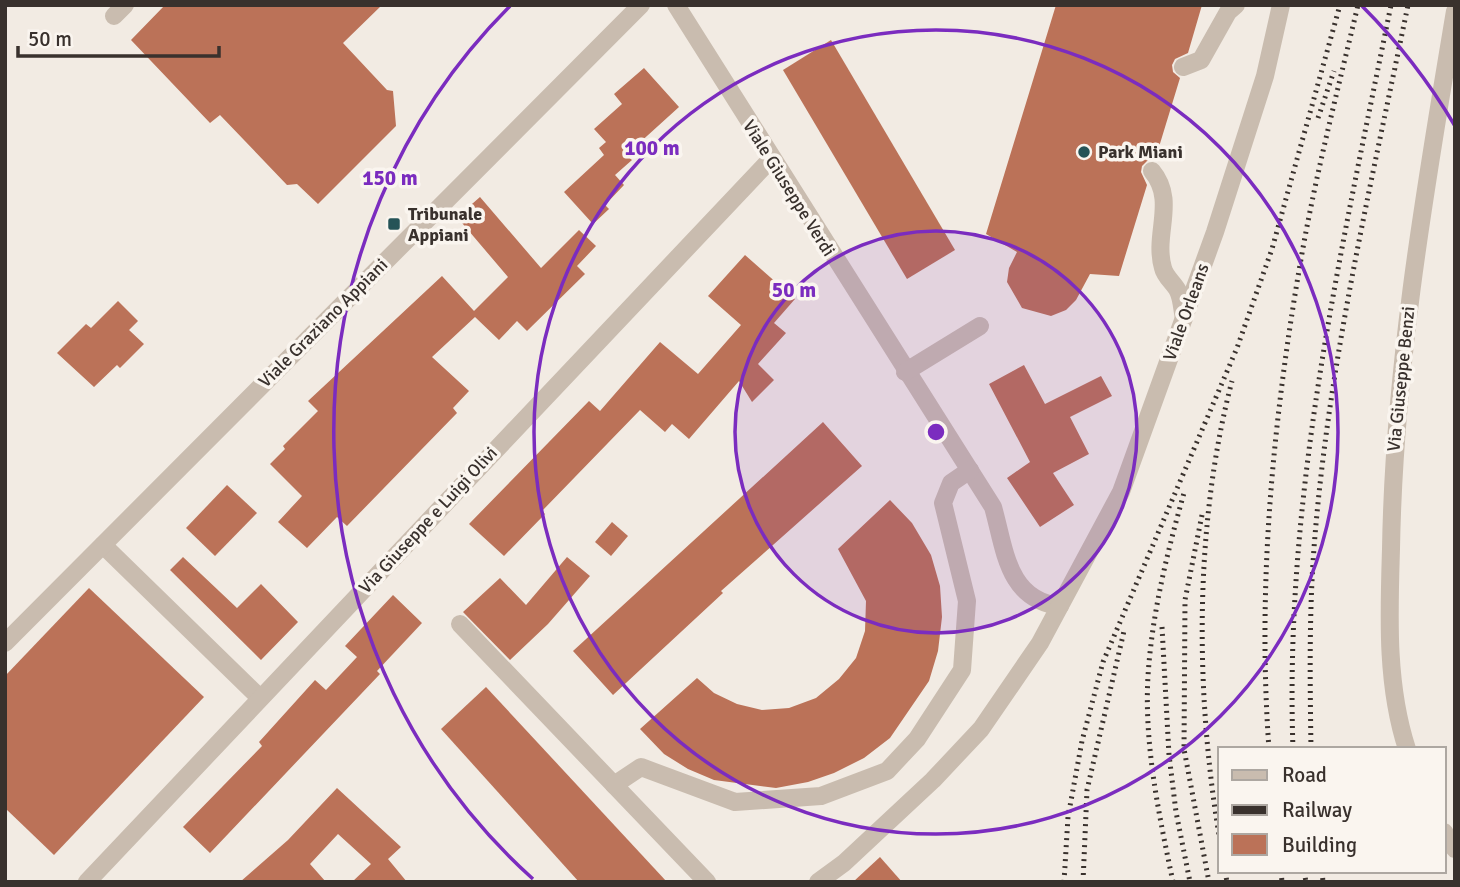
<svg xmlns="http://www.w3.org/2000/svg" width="1460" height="887" font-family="Signika,sans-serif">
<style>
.building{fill:#bb7258}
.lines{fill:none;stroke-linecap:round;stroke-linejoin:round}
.minor{stroke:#c9bcaf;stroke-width:18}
.rail{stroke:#39312d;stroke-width:5;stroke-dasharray:2 5;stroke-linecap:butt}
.ring{fill:none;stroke:#7b2cbf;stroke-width:3.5}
.poi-dot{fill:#255357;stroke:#faf5ef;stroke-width:2.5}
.labels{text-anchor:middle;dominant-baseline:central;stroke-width:7;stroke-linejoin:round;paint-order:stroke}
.poi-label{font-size:18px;font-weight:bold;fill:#39312d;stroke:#faf5ef;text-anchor:start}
.street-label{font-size:18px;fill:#39312d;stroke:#faf5ef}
.centre{fill:#7b2cbf;stroke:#faf5ef;stroke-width:3.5}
.ring-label{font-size:21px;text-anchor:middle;font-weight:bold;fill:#7b2cbf;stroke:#faf5ef;stroke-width:7;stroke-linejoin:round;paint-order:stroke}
</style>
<rect width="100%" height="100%" fill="#f2ebe3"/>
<g class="building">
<path d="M 165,5 L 382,5 L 343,43 L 387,90 L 393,91 L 396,126 L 318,204 L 297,184 L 287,185 L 220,115 L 210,123 L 131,40 Z"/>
<path d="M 1056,5 L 1202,5 L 1188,53 L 1175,59 L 1172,65 L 1173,72 L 1180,78 L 1155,160 L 1147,161 L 1142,166 L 1141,172 L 1147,185 L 1119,276 L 1090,274 L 1076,300 L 1066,310 L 1051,316 L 1022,308 L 1007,282 L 1009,268 L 1017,252 L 986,234 Z"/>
<path d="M 831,40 L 955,250 L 907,279 L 783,70 Z"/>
<path d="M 644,68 L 679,107 L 626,155 L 632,160 L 615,175 L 624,185 L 605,205 L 609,209 L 593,224 L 564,192 L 604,155 L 599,148 L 606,142 L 594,129 L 622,104 L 614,94 Z"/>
<path d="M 480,197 L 541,268 L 579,230 L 596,246 L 577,266 L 585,274 L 527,331 L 517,321 L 499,340 L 475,317 L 432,357 L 469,391 L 453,408 L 457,413 L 347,526 L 337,517 L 307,548 L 278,522 L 302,496 L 270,464 L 285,449 L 283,446 L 318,411 L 308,401 L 442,276 L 474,311 L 508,277 L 457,217 Z"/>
<path d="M 745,255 L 795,299 L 774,323 L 786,333 L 758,364 L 774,380 L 752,402 L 739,381 L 689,439 L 672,424 L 665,432 L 640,410 L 542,511 L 545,514 L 504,556 L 469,524 L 589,401 L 600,411 L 660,342 L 698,374 L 741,325 L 708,296 Z"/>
<path d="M 118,301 L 138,321 L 129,330 L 144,344 L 120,368 L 117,365 L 94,387 L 57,353 L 86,324 L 91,328 Z"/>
<path d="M 1024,365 L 1045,404 L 1101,376 L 1112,396 L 1070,417 L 1089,454 L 1053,473 L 1074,505 L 1040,527 L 1007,478 L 1030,462 L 989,384 Z"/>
<path d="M 823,422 L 862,466 L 721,591 L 723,593 L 613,695 L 573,651 Z"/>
<path d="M 227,485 L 257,513 L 215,556 L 186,528 Z"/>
<path d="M 890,500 L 912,523 L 931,555 L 940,586 L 942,617 L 938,651 L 929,681 L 890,738 L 864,758 L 834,773 L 808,782 L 776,788 L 714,780 L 688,769 L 664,754 L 640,729 L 697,678 L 714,693 L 737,704 L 762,710 L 789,708 L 816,698 L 839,679 L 856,658 L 865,631 L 866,601 L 838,549 Z"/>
<path d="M 612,522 L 628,536 L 611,556 L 595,542 Z"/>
<path d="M 183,557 L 237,608 L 261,584 L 298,622 L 261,660 L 170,570 Z"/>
<path d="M 567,557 L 590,576 L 548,624 L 510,660 L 463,612 L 500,578 L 526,605 Z"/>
<path d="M 89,588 L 204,697 L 54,855 L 5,808 L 5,676 Z"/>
<path d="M 393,595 L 422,623 L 377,671 L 380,674 L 210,853 L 183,827 L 262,746 L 259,742 L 315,680 L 326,690 L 357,657 L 345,646 Z"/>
<path d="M 486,687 L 667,882 L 579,882 L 441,729 Z"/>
<path d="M 337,788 L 401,847 L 388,859 L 407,882 L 352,882 L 371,864 L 338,834 L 310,864 L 326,882 L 240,882 L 288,840 Z"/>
<path d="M 880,857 L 902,882 L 853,882 Z"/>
</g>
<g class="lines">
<g class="minor">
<path d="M 676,5 L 993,507 C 1005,549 1007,600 1060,606"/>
<path d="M 114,16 L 125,5"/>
<path d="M 1183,67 L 1201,60 L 1228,12 L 1236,5"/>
<path d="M 1152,171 C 1177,201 1153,234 1163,268 C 1165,277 1174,283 1178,291 C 1182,299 1182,310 1184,318"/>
<path d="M 905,372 L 980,326"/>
<path d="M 103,545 L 260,698"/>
<path d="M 460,624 L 707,882"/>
<path d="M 5,643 L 641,5"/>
<path d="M 1407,749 C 1386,685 1389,615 1391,549 C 1394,368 1425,190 1455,11"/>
<path d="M 614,785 L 641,767 L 735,802 L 821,796 L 887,771 L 917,739 L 962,670 L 967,601 L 943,503 L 951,483 L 970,470"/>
<path d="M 1444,832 L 1455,849"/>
<path d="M 87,882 L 771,159"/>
<path d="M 818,882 L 844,863 L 933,780 L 981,729 L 1040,643 L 1121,492 L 1215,232 L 1265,76 L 1281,5"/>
</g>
<g class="rail">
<path d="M 1318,118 L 1334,71"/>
<path d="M 1202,515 L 1185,600 L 1184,749 L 1209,882"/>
<path d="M 1162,627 L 1169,755 L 1176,812 L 1190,882"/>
<path d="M 1269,749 C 1257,585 1273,420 1301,259 C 1316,173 1338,89 1358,5"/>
<path d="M 1293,749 C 1284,495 1341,252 1391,5"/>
<path d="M 1311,749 C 1310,682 1309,615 1314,548 C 1328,365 1371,185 1408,5"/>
<path d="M 1220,841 C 1195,694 1194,525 1232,381"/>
<path d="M 1225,871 L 1227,882"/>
<path d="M 1281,871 L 1282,882"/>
<path d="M 1304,871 L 1306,882"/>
<path d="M 1322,871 L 1323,882"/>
<path d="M 1064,882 L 1068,817 L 1082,741 L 1103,662 L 1237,348 L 1272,249 L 1340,5"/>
<path d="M 1083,882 L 1087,790 L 1124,631"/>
<path d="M 1173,882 C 1159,815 1144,745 1148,676 C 1152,614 1167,553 1184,493"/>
</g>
</g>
<circle cx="936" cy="432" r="201" fill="#7b2cbf" fill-opacity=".12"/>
<g class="ring">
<circle cx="936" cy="432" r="201"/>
<circle cx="936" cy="432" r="402"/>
<path d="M533 879A602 602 0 0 1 510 6M1362 6A602 602 0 0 1 1455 126"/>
</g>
<g class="poi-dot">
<circle cx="1084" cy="152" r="7"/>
<rect x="387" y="217" width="14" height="14" rx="3.5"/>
</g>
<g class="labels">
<g class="poi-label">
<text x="1098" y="152">Park Miani</text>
<text x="408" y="214">Tribunale<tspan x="408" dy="21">Appiani</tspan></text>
</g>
<g class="street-label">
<text transform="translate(789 188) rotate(58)">Viale Giuseppe Verdi</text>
<text transform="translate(1186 312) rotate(-70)">Viale Orleans</text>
<text transform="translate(323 323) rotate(-45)">Viale Graziano Appiani</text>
<text transform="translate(1401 379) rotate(-84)">Via Giuseppe Benzi</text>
<text transform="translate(428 520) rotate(-47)">Via Giuseppe e Luigi Olivi</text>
</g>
</g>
<circle cx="936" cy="432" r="10" class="centre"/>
<g class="ring-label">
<text x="652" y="155">100 m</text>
<text x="390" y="185">150 m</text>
<text x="794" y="297">50 m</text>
</g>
<rect width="1460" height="887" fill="none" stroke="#39312d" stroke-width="14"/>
<rect x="1218" y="747" width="228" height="126" fill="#faf5ef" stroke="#ada7a1" stroke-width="2"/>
<rect x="1232" y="770" width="35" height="10" fill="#c9bcaf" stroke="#ada7a1" stroke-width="2"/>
<text x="1282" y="782" font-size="21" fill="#39312d">Road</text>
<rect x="1232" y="805" width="35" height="10" fill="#39312d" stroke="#ada7a1" stroke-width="2"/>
<text x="1282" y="817" font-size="21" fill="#39312d">Railway</text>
<rect x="1232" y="834" width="35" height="21" fill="#bb7258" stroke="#ada7a1" stroke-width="2"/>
<text x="1282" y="852" font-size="21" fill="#39312d">Building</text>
<path d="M18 46v10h201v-10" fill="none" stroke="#39312d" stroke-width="3.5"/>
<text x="28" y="46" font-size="21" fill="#39312d" stroke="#faf5ef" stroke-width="5" paint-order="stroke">50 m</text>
</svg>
